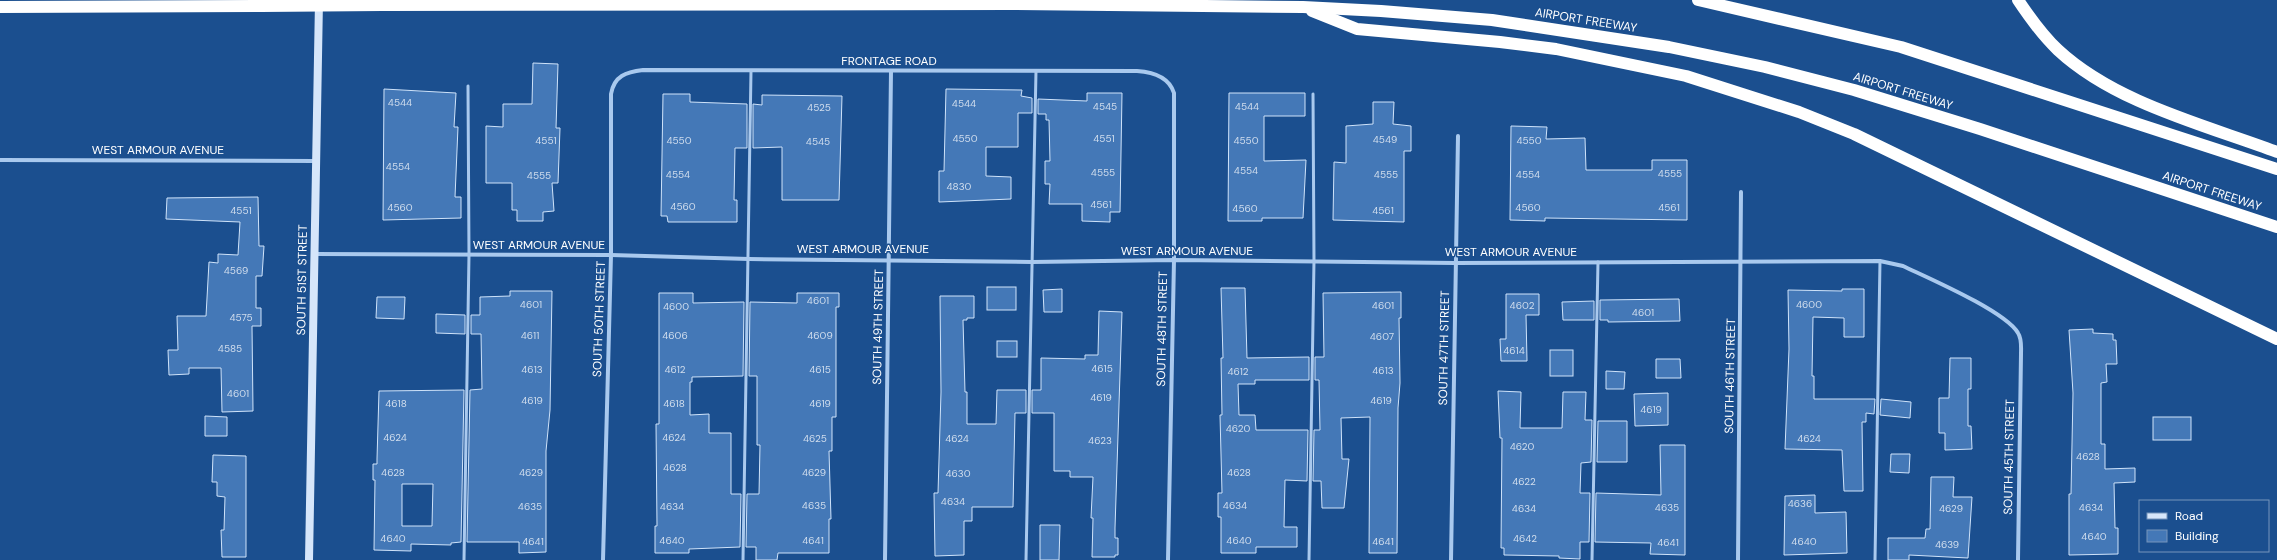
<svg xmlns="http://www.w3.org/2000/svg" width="2277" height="560" font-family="'DM Sans',sans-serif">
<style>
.building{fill:#4478b7;stroke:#cfe3fa;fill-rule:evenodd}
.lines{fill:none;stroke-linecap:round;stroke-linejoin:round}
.lane{stroke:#a9c9ee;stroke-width:3}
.street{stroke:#a9c9ee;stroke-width:4}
.secondary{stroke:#d6e6fa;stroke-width:8}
.highway{stroke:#fff;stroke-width:12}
.highway-bridge{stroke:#fff;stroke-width:12}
.labels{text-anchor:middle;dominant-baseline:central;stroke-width:3;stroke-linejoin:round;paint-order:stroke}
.number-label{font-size:10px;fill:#d0dded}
.street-label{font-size:12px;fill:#fff;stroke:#1b4f8f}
</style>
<rect width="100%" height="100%" fill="#1b4f8f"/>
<g class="building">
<path d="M 533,63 L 558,64 L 556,128 L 560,128 L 558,183 L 552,183 L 554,211 L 543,212 L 543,221 L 517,221 L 517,210 L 512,210 L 512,183 L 486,183 L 486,126 L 503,127 L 503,104 L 532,104 Z"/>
<path d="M 384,89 L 456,93 L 454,127 L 458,127 L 455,197 L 461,197 L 461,218 L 383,220 Z"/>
<path d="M 946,89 L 1022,90 L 1021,96 L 1032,98 L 1032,113 L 1018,113 L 1018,147 L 986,147 L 986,176 L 1011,177 L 1011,199 L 939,202 L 939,171 L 944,171 Z"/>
<path d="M 1087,93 L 1122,93 L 1120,212 L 1110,212 L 1110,222 L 1082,221 L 1082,204 L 1049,204 L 1050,184 L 1045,184 L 1045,161 L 1050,161 L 1049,120 L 1046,120 L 1046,114 L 1038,114 L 1038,99 L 1087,101 Z"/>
<path d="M 1229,93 L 1305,93 L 1305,116 L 1264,116 L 1264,161 L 1306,160 L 1303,218 L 1262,218 L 1262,221 L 1228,221 Z"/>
<path d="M 663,94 L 690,94 L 690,102 L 747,104 L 747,148 L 735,148 L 734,200 L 737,200 L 737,222 L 668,222 L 667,216 L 661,216 Z"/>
<path d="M 762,95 L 842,96 L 839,200 L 782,200 L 782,147 L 753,148 L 753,104 L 762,105 Z"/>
<path d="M 1373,102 L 1394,102 L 1393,124 L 1411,126 L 1411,151 L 1404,151 L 1404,222 L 1333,220 L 1334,162 L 1346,163 L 1346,126 L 1373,124 Z"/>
<path d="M 1511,126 L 1547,127 L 1546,139 L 1585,138 L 1586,170 L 1652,170 L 1652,160 L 1687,160 L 1687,220 L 1545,218 L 1545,221 L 1510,220 Z"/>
<path d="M 258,197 L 259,246 L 264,246 L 262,276 L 256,276 L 256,308 L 261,308 L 261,326 L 252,326 L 253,411 L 222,412 L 221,368 L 189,368 L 189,374 L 169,375 L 168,350 L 178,350 L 177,316 L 206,316 L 209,262 L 218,263 L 218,254 L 238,255 L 240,222 L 166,219 L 167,198 Z"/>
<rect x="987" y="287" width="29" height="23"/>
<path d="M 1221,288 L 1245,288 L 1247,358 L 1309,357 L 1309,380 L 1255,380 L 1255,384 L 1238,384 L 1239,415 L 1255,415 L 1256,430 L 1308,430 L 1307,481 L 1285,480 L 1284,527 L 1297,527 L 1297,547 L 1256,547 L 1256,553 L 1221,553 L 1221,517 L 1218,517 L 1218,493 L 1222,493 L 1220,415 L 1222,415 L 1221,358 L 1223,358 Z"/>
<path d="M 1062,289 L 1062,312 L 1044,312 L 1043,290 Z"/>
<path d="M 1842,289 L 1864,289 L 1864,337 L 1844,337 L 1844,318 L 1813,317 L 1812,376 L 1814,376 L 1814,399 L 1875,399 L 1874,414 L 1866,413 L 1866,422 L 1862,422 L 1863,491 L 1844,491 L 1842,450 L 1785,449 L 1789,349 L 1788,290 L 1842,291 Z"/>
<path d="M 510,291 L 552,291 L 550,410 L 546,451 L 546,552 L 519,553 L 519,542 L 467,542 L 470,390 L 482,389 L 481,334 L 471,334 L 471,315 L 480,315 L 480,297 L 510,296 Z"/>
<path d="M 1401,292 L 1401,318 L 1399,318 L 1400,383 L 1398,408 L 1397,553 L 1369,553 L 1370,417 L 1341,418 L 1342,459 L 1349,459 L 1344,508 L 1322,508 L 1321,481 L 1313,481 L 1314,430 L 1320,430 L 1319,380 L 1315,380 L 1315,357 L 1324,357 L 1323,293 Z"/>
<path d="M 659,293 L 693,293 L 693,303 L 744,302 L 743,376 L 692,377 L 692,382 L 690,382 L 690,415 L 709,414 L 709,433 L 731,433 L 731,494 L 741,494 L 740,547 L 689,549 L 689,553 L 655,553 L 655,526 L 657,526 L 656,424 L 659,424 Z"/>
<path d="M 797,293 L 839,293 L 839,307 L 836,307 L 836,417 L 832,417 L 832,451 L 829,451 L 831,519 L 829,519 L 829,553 L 778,553 L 777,560 L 756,560 L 756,547 L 746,547 L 747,494 L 759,494 L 760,445 L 757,445 L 757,376 L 749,376 L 750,302 L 797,303 Z"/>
<path d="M 1506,294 L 1539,294 L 1539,315 L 1526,315 L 1527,361 L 1501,361 L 1500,339 L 1506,339 Z"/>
<path d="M 940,296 L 974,296 L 974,318 L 967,318 L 967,320 L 963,320 L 965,392 L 967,392 L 967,424 L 996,424 L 997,390 L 1026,390 L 1026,413 L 1015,413 L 1013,507 L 972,507 L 972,521 L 964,521 L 964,555 L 935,556 L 934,493 L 938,493 L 941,392 Z"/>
<path d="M 377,297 L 405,297 L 404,319 L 376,318 Z"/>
<path d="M 1679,299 L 1680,321 L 1608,322 L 1608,320 L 1600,320 L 1600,300 Z"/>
<path d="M 1594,301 L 1594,320 L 1563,320 L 1562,302 Z"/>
<path d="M 1099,311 L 1122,312 L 1115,528 L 1115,538 L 1118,538 L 1118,555 L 1115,555 L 1115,557 L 1092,557 L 1093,518 L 1091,518 L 1093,477 L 1070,477 L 1070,471 L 1054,471 L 1054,413 L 1032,413 L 1032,390 L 1041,390 L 1041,358 L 1085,359 L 1085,355 L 1098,355 Z"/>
<path d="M 436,314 L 465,315 L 465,334 L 436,333 Z"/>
<path d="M 2093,329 L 2093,333 L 2113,334 L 2113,340 L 2116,340 L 2117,364 L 2106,364 L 2107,382 L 2101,383 L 2101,444 L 2105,444 L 2105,469 L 2135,468 L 2135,482 L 2114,483 L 2115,528 L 2118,528 L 2118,554 L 2069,555 L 2069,494 L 2071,494 L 2073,393 L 2069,330 Z"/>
<rect x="997" y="341" width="20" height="16"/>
<rect x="1550" y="350" width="23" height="26"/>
<path d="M 1950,358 L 1971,358 L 1971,389 L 1968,389 L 1968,426 L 1971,426 L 1972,449 L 1945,450 L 1945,433 L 1939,433 L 1939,398 L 1949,398 Z"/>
<path d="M 1656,359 L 1680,359 L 1681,378 L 1656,378 Z"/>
<path d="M 1606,371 L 1625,372 L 1624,389 L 1606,389 Z"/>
<path d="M 464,390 L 461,542 L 451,543 L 451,545 L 411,544 L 411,551 L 374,550 L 375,480 L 373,480 L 373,464 L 377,464 L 377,459 L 379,391 ZM 402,484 L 433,484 L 432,526 L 402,526 Z"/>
<path d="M 1498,391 L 1521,392 L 1520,428 L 1562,428 L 1563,392 L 1586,392 L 1585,420 L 1592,420 L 1591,462 L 1581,463 L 1580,493 L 1590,493 L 1589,542 L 1580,542 L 1580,559 L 1559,558 L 1559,556 L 1504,555 L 1504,548 L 1501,548 L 1502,438 L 1500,438 Z"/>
<path d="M 1668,393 L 1668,425 L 1635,426 L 1634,394 Z"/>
<path d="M 1881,399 L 1911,402 L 1910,418 L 1880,415 Z"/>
<path d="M 205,416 L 227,417 L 227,436 L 205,436 Z"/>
<rect x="2153" y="417" width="38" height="23"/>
<path d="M 1598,421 L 1627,421 L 1627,462 L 1597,462 Z"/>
<path d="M 1660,445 L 1685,445 L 1685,555 L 1650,554 L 1651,543 L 1595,542 L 1596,493 L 1661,495 Z"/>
<path d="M 1891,454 L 1910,454 L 1909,473 L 1890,472 Z"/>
<path d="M 213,455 L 246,456 L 246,557 L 222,557 L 221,530 L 224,530 L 225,497 L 217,496 L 217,482 L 212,482 Z"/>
<path d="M 1931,477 L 1954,477 L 1953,497 L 1972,497 L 1968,558 L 1909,555 L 1909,560 L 1888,560 L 1888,538 L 1925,538 L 1926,529 L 1930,529 Z"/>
<path d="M 1815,495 L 1815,513 L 1846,512 L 1847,553 L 1784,555 L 1785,496 Z"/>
<path d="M 1040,525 L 1060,525 L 1059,560 L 1040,560 Z"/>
</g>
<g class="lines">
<g class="lane">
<path d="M 464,560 L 469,255 L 468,86"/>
<path d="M 743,560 L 751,71"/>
<path d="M 1026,560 L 1036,71"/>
<path d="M 1309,560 L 1314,261 L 1313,94"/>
<path d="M 1592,560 L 1598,262"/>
<path d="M 1875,560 L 1880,261"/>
</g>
<g class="street">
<path d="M 0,160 L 315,161"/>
<path d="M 315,254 L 611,255 L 749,259 L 1032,262 L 1174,260 L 1455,263 L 1880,261 L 1903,266 C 1928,278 2005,311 2018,333 C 2022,339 2021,347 2021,354 L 2018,560"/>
<path d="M 603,560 L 611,255 L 611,94 C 614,76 626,72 643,70 L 1137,71 C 1152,72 1169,77 1174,93 L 1174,260 L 1168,560"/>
<path d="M 885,560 L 891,71"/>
<path d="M 1451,560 L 1458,136"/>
<path d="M 1738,560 L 1741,192"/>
</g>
<path class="secondary" d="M 309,560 L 319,1"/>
<g class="highway">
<path d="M 1698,0 L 1901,47 L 2277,169"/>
<path d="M 2018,0 C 2030,18 2042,35 2058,50 C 2115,103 2205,125 2277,152"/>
<path d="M 382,5 L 1008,4 L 1303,7 L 1381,11 L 1492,20 L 1669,47 L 1765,67 L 1854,90 L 1980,129 L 2277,227"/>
<path d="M 0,7 L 261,6"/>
<path d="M 1312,11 L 1357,29 L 1500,42 L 1556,49 L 1686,76 L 1799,112 L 1854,134 L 2277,339"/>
</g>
<path class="highway-bridge" d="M 261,6 L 382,5"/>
</g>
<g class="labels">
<g class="number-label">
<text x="400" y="102">4544</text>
<text x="964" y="103">4544</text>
<text x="1105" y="106">4545</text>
<text x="1247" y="106">4544</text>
<text x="819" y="107">4525</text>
<text x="965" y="138">4550</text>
<text x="1104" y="138">4551</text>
<text x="1385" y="139">4549</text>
<text x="546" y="140">4551</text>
<text x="679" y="140">4550</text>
<text x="1246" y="140">4550</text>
<text x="1529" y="140">4550</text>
<text x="818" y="141">4545</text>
<text x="398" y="166">4554</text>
<text x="1246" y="170">4554</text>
<text x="1103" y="172">4555</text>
<text x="1670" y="173">4555</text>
<text x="678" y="174">4554</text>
<text x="1386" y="174">4555</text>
<text x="1528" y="174">4554</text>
<text x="539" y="175">4555</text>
<text x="959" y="186">4830</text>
<text x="1101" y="204">4561</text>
<text x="683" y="206">4560</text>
<text x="400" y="207">4560</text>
<text x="1528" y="207">4560</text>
<text x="1669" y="207">4561</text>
<text x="1245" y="208">4560</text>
<text x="241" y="210">4551</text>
<text x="1383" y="210">4561</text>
<text x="236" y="270">4569</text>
<text x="818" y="300">4601</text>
<text x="531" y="304">4601</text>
<text x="1809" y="304">4600</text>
<text x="1383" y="305">4601</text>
<text x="1522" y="305">4602</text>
<text x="676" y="306">4600</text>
<text x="1643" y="312">4601</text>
<text x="241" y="317">4575</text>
<text x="530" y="335">4611</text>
<text x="675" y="335">4606</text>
<text x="820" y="335">4609</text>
<text x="1382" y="336">4607</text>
<text x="230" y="348">4585</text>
<text x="1514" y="350">4614</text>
<text x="1102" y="368">4615</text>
<text x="532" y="369">4613</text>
<text x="675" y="369">4612</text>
<text x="820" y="369">4615</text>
<text x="1383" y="370">4613</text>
<text x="1238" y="371">4612</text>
<text x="238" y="393">4601</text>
<text x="1101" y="397">4619</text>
<text x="532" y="400">4619</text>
<text x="1381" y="400">4619</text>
<text x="396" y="403">4618</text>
<text x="674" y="403">4618</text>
<text x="820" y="403">4619</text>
<text x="1651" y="409">4619</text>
<text x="1238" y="428">4620</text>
<text x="395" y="437">4624</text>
<text x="674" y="437">4624</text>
<text x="815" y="438">4625</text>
<text x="957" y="438">4624</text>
<text x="1809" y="438">4624</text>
<text x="1100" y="440">4623</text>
<text x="1522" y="446">4620</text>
<text x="2088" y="456">4628</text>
<text x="675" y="467">4628</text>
<text x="393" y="472">4628</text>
<text x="531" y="472">4629</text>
<text x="814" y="472">4629</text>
<text x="1239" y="472">4628</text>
<text x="958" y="473">4630</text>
<text x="1524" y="481">4622</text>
<text x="953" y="501">4634</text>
<text x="1800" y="503">4636</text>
<text x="814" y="505">4635</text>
<text x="1235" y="505">4634</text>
<text x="530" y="506">4635</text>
<text x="672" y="506">4634</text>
<text x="1667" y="507">4635</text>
<text x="2091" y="507">4634</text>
<text x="1524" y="508">4634</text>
<text x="1951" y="508">4629</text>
<text x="2094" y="536">4640</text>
<text x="393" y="538">4640</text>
<text x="1525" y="538">4642</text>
<text x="672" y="540">4640</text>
<text x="813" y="540">4641</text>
<text x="1239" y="540">4640</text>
<text x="533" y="541">4641</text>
<text x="1383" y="541">4641</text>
<text x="1804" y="541">4640</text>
<text x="1668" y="542">4641</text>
<text x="1947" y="544">4639</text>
</g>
<g class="street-label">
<text transform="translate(1586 20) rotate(9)">AIRPORT FREEWAY</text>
<text x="889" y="61">FRONTAGE ROAD</text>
<text transform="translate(1903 91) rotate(17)">AIRPORT FREEWAY</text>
<text x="158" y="150">WEST ARMOUR AVENUE</text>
<text transform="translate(2212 191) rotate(18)">AIRPORT FREEWAY</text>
<text x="539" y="245">WEST ARMOUR AVENUE</text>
<text x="863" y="249">WEST ARMOUR AVENUE</text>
<text x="1187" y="251">WEST ARMOUR AVENUE</text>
<text x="1511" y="252">WEST ARMOUR AVENUE</text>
<text transform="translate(302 280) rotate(-89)">SOUTH 51ST STREET</text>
<text transform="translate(599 319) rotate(-88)">SOUTH 50TH STREET</text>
<text transform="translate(878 327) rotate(-89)">SOUTH 49TH STREET</text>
<text transform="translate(1162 329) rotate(-89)">SOUTH 48TH STREET</text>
<text transform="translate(1444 348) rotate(-89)">SOUTH 47TH STREET</text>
<text transform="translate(1730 376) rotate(-89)">SOUTH 46TH STREET</text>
<text transform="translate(2009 457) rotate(-89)">SOUTH 45TH STREET</text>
</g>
</g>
<rect x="2139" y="500" width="130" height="52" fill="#1b4f8f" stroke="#7695bc"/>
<rect x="2147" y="513" width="20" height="6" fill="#d6e6fa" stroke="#7695bc"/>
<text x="2175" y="520" font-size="12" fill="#ffffff">Road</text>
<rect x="2147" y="530" width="20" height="12" fill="#4478b7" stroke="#7695bc"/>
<text x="2175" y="540" font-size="12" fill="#ffffff">Building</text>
</svg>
